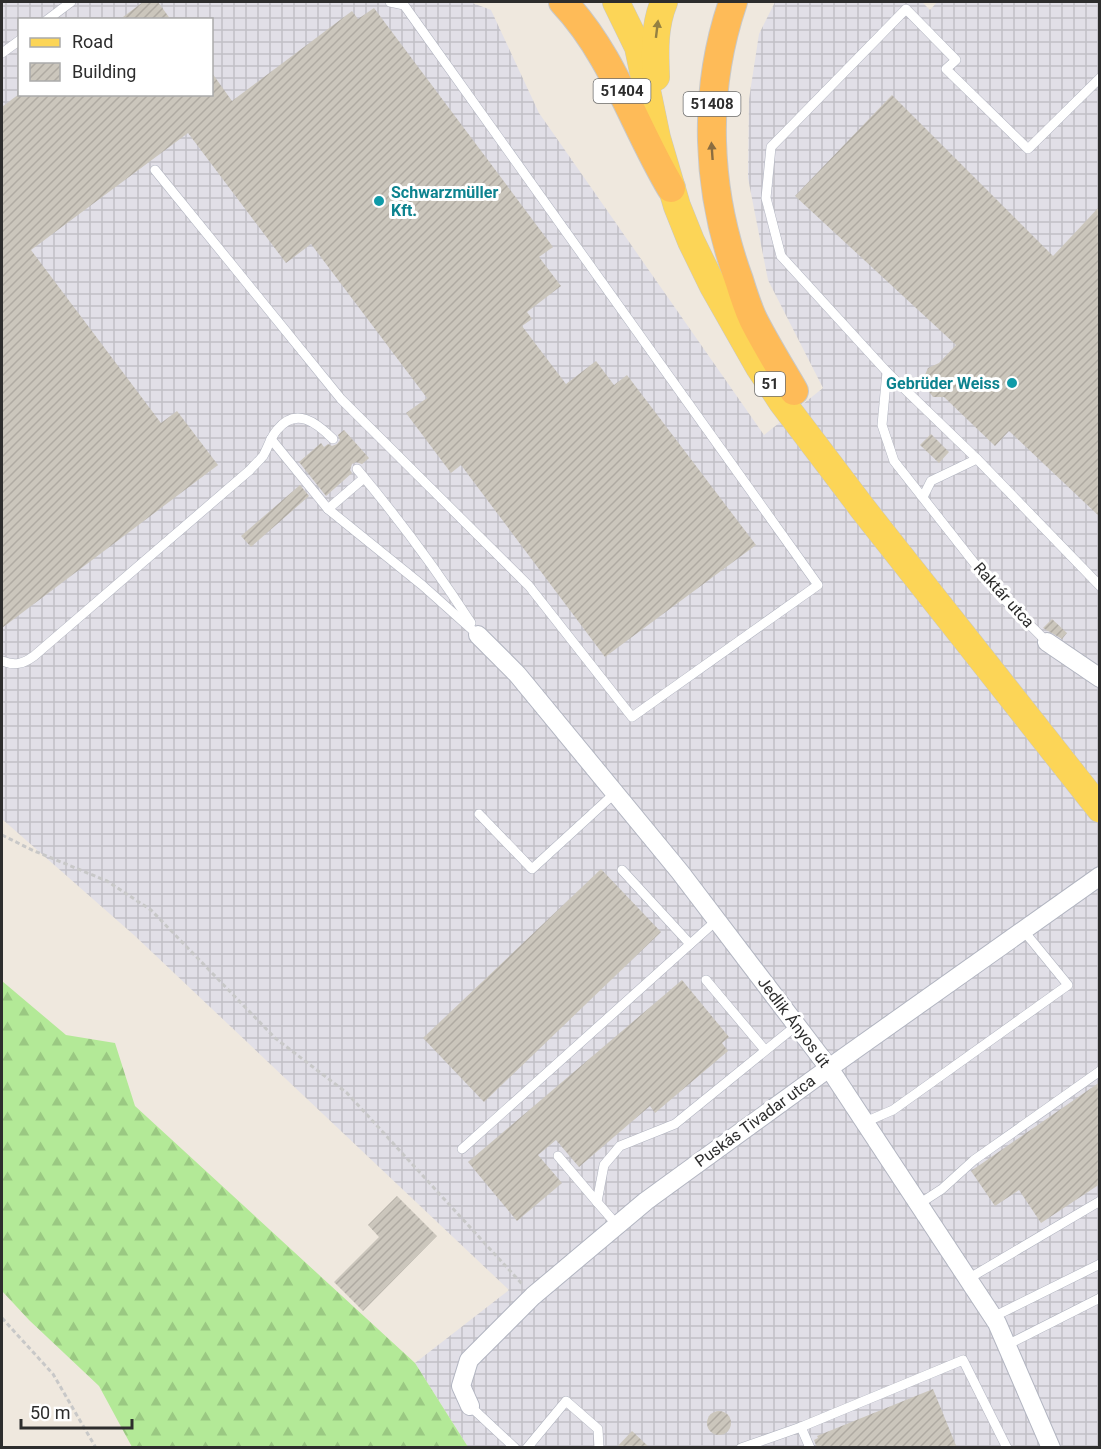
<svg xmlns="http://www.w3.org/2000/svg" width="1101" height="1449" font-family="Roboto,sans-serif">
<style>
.industrial{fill:url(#industrial-grid);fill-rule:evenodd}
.forest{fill:url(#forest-firs)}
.building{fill:url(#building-hatch)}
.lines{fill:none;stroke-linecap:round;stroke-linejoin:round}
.service-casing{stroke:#b2b5c1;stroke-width:10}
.minor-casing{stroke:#b2b5c1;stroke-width:20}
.primary-casing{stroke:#c8c8c8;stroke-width:28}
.trunk-casing{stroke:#c8c8c8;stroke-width:30}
.path{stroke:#c8c8c8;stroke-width:3;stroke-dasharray:4.5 3;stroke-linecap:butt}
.service{stroke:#fff;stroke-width:9}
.minor{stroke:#fff;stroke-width:18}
.primary{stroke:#fcd557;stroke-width:27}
.trunk{stroke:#febb58;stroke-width:28}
.oneway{fill:#948142}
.oneway2{fill:#8b6d40}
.culture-dot{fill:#0f9aa8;stroke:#fff;stroke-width:2}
.labels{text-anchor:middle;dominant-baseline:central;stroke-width:6;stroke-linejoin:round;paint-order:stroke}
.shield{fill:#fff;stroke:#6c6c6c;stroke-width:1.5}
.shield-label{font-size:15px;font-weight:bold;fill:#2d2d2d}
.culture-label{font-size:16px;font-weight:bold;fill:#0d838f;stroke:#fff;text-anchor:start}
.street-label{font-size:16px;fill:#2d2d2d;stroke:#fff}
</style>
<defs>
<pattern id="industrial-grid" width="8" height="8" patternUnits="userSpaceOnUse" patternTransform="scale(1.5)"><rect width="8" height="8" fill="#e1dfe7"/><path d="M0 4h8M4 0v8" fill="none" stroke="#c1c0c6"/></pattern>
<pattern id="forest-firs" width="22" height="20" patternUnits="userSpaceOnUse" patternTransform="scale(1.5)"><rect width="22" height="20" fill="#b3e997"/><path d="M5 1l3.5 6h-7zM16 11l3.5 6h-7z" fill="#9ac882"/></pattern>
<pattern id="building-hatch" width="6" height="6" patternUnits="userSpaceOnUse" patternTransform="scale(1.5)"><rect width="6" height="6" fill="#cbc6bc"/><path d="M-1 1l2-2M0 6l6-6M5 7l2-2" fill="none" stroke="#afaaa2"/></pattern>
</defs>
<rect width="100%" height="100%" fill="#efe8de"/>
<path class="industrial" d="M 2,2 L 470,2 L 491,10 L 539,113 L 764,435 L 823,388 L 768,280 L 748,178 L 749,99 L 759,34 L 775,2 L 922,2 L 930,10 L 937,2 L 1099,2 L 1099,1447 L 468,1447 L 415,1363 L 509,1290 L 135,936 L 2,819 ZM 20,20 L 212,20 L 212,94 L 20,94 Z"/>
<path class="forest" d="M 2,981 L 66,1035 L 115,1043 L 135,1106 L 415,1363 L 468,1447 L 132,1447 L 99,1386 L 29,1320 L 2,1291 Z"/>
<g class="building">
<path d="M 143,2 L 158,2 L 171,20 L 119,20 Z"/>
<path d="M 374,8 L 553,247 L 539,257 L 561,286 L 527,312 L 532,319 L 522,326 L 566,384 L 596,361 L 614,385 L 627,375 L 756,545 L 605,657 L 461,465 L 451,473 L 406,413 L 427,398 L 311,244 L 286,263 L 188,133 L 31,250 L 161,423 L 177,411 L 218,465 L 2,628 L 2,107 L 19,94 L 212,94 L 212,73 L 232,101 L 352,11 L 358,19 Z"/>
<path d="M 892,95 L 1053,256 L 1100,206 L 1100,517 L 1009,431 L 995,446 L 944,397 L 933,397 L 927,389 L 924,377 L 928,368 L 939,363 L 956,345 L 795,196 Z"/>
<path d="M 344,430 L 369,458 L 362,464 L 356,462 L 352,464 L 350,470 L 352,473 L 326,496 L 299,462 L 321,443 L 324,447 L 328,444 L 332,446 L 337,444 L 340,440 L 338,435 Z"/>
<path d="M 931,434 L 949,452 L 939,463 L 920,445 Z"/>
<path d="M 300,485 L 309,496 L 251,547 L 241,536 Z"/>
<path d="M 1052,619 L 1067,633 L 1062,639 L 1043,628 Z"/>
<path d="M 601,869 L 661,932 L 484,1102 L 423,1038 Z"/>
<path d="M 682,980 L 729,1037 L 722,1043 L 728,1051 L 655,1113 L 650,1106 L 579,1167 L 556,1140 L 538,1155 L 562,1183 L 517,1221 L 468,1162 Z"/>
<path d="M 1100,1082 L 1100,1184 L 1041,1223 L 1019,1190 L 995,1206 L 971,1171 Z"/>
<path d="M 397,1196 L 437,1236 L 363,1311 L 334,1282 L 379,1237 L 368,1225 Z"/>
<path d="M 933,1389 L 957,1448 L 817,1448 L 814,1440 L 818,1438 L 817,1436 Z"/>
<circle cx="719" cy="1423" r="12"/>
<path d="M 632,1431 L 650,1448 L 616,1448 Z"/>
</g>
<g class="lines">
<g class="service-casing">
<g id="service">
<path d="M 47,20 L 71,2"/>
<path d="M 2,53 L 20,40"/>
<path d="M 155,170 L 341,399 L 529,586 L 632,717 L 818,585 L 404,5 L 390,2"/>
<path d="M 887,372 L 977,459"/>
<path d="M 271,439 L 328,509 L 422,585 L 478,635"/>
<path d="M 357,469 C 398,518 436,569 471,623"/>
<path d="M 923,497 L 931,481 L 977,459 L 1100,586"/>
<path d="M 328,509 L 364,478"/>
<path d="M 1047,642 L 997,592 L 894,461 L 882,425 L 887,372 L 781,256 L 766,198 L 771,147 L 906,9 L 956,60 L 946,69 L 1028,149 L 1100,78"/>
<path d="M 2,661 C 15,666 23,664 34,656 L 250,470 C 254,465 259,461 263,456 C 268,448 270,438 277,430 C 296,406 317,423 333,439"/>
<path d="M 479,814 L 532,869 L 615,793"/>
<path d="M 622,870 L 690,944"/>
<path d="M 706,980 L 765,1050"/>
<path d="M 865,1122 L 893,1110 L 1068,985 L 1023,930"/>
<path d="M 462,1149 L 717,920"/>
<path d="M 558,1156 L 597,1202"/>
<path d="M 919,1204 L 942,1189 L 974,1160 L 1100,1071"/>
<path d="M 617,1225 L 597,1202 L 604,1165 L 620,1146 L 675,1124 L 797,1025"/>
<path d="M 968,1279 L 1100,1201"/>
<path d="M 993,1317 L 1100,1264"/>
<path d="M 1007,1345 L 1100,1298"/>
<path d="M 470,1406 L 515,1448"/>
<path d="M 527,1448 L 566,1401 L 598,1429 L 599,1448"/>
<path d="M 741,1448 L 801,1427"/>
<path d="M 810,1448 L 801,1427 L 963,1360 L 1007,1448"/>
</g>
</g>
<g class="minor-casing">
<g id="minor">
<path d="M 478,635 L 517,674 L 680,872 L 829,1068 L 997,1323 L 1051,1448"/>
<path d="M 1047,642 L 1100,678"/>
<path d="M 470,1406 L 461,1386 L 469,1360 L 533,1296 L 646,1201 L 829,1068 L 1100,876"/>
</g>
</g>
<g class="primary-casing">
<g id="primary">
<path d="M 616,2 L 638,47 L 657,138 L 677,206 L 691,241 L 713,286 L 759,367 L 782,402 L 863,509 L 1100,809"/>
<path d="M 656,77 C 655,51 654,26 664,2"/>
</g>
</g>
<g class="trunk-casing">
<g id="trunk">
<path d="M 563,2 C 613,55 634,126 671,188"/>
<path d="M 733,2 C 702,93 706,190 739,280 C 743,293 747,306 753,319 C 765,343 780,367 794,391"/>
</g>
</g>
<g class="path">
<path d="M 2,835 L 32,850 L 107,881 L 151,910 L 275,1038 L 347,1093 L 523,1285"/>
<path d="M 2,1318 L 53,1374 L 96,1448"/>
</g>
<use href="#service" class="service"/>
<use href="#minor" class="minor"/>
<use href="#primary" class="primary"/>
<use href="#trunk" class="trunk"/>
</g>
<defs><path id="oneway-solid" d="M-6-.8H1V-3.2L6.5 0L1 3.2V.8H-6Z" transform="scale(1.5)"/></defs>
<use class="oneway" href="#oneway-solid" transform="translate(657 29) rotate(-83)"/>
<use class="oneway2" href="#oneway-solid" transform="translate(712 151) rotate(-94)"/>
<g class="culture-dot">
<circle cx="379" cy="201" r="6"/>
<circle cx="1012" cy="383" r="6"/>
</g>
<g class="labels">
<g class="shield">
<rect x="593.5" y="79" width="57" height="24" rx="4.5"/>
<rect x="683.5" y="92" width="57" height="24" rx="4.5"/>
<rect x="755" y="372" width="30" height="24" rx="4.5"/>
</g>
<g class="shield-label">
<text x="622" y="91">51404</text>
<text x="712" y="104">51408</text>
<text x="770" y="384">51</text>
</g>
<g class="culture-label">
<text x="391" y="192">Schwarzmüller<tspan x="391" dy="18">Kft.</tspan></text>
<text x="1000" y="383" text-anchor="end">Gebrüder Weiss</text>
</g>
<g class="street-label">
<text transform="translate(1004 595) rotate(48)">Raktár utca</text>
<text transform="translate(794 1022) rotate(53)">Jedlik Ányos út</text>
<text transform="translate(755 1121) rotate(-36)">Puskás Tivadar utca</text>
</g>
</g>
<rect width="1101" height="1449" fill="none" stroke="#2d2d2d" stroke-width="6"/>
<rect x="18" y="18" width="195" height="78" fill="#ffffff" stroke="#ababab" stroke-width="1.5"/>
<rect x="30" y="38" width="30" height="9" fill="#fcd557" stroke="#ababab" stroke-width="1.5"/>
<text x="72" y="48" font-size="18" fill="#2d2d2d">Road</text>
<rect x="30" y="63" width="30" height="18" fill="url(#building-hatch)" stroke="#ababab" stroke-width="1.5"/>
<text x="72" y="78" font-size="18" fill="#2d2d2d">Building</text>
<path d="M21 1419v9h111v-9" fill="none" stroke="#2d2d2d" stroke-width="3"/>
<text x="30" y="1419" font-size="18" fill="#2d2d2d" stroke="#ffffff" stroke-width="4.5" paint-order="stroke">50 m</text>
</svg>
